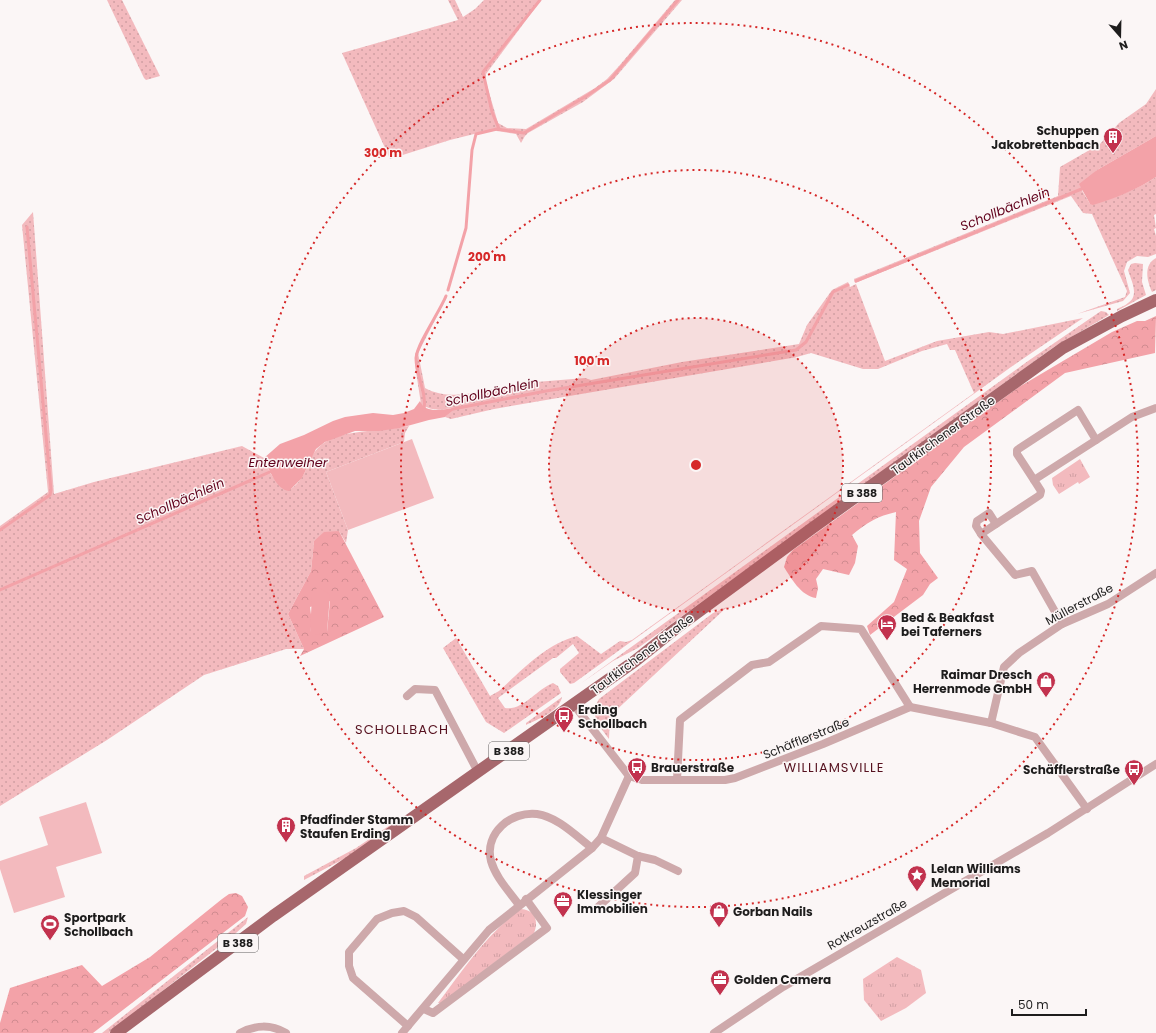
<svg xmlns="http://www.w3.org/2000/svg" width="1156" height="1033" font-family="Poppins,sans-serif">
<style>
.grass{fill:url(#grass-dots)}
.forest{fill:url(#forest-crowns);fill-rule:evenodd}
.park{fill:url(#park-tufts)}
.garden{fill:#f3babe}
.water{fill:#f3a2a8}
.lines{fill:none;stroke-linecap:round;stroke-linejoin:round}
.stream{stroke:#f3a2a8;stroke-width:3}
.street{stroke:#cea9ab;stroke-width:8}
.primary{stroke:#a7676c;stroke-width:12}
.ring{fill:none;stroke:#d62828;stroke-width:2;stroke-dasharray:2 4}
.labels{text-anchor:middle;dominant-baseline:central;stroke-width:3;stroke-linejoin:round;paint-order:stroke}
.shield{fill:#fbf6f6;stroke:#605e5e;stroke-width:1}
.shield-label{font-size:11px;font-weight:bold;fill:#1e1d1d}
.poi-label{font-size:12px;font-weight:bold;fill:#1e1d1d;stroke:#fbf6f6;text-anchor:start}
.street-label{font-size:12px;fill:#1e1d1d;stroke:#fbf6f6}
.water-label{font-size:13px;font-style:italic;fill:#60001b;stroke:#fbf6f6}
.neighbourhood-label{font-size:13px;letter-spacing:1px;fill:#56111f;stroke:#fbf6f6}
.centre{fill:#d62828;stroke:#fbf6f6;stroke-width:2}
.ring-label{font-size:12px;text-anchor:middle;font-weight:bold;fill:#d62828;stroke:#fbf6f6;stroke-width:3;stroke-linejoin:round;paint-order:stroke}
</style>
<defs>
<pattern id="grass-dots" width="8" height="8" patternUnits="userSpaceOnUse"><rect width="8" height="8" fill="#f3babe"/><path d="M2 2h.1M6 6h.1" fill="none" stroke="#d09fa3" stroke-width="1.8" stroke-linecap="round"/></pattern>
<pattern id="forest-crowns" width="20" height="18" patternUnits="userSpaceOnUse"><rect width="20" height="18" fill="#f3a2a8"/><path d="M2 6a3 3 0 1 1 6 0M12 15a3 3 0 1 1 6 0" fill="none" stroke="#d08b90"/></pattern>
<pattern id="park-tufts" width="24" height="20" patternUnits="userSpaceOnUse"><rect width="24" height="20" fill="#f3babe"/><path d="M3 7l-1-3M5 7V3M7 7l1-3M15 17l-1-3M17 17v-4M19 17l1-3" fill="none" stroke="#d09fa3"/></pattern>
</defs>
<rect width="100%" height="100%" fill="#fbf6f6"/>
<g class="grass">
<path d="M 107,0 L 122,0 L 160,76 L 146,80 L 144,78 Z"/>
<path d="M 448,0 L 455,0 L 463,17 L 475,9 L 484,0 L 541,0 L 486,74 L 486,82 L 498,123 L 507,128 L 526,129 L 595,88 L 607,79 L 619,66 L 675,0 L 682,0 L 614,79 L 583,102 L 528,133 L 525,136 L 521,143 L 516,134 L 490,130 L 450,140 L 390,159 L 342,53 L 458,20 Z"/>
<path d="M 1156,89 L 1156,136 L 1097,170 L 1081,189 L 1090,204 C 1114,198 1135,191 1156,177 L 1156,214 L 1154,215 L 1156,228 L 1154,229 L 1156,236 L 1156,254 L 1148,257 L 1137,256 L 1127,262 L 1124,271 L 1130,293 L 1123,301 L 1077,314 L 1125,297 L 1127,291 L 1092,214 L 1083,213 L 1071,196 L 855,283 L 854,279 L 1058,196 L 1060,167 L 1100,144 L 1119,123 L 1146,104 Z"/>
<path d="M 33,212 L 54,494 L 94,482 L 242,446 L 264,458 C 272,478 271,478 291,489 C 308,477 307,459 318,448 C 337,428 383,432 409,426 L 405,433 L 404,442 L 326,472 L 348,530 L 346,543 L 339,531 L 314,541 L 311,571 L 288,614 L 304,649 L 286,649 L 204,675 L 107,740 L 0,806 L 0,526 L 48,492 L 22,225 Z"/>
<path d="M 1156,258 L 1156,290 L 1152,292 C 1147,281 1143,265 1156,258 Z"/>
<path d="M 1135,263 L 1143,264 L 1142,282 L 1146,295 L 1117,311 L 1117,309 C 1120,307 1125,306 1128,303 C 1140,296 1131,280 1128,270 L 1131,264 Z"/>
<path d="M 848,282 L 850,287 L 856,284 L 885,361 L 937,341 L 989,332 L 1003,334 L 1083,318 L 1011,367 L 574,683 L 570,684 L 560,672 L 560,669 L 579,653 L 573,644 L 556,658 L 553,658 L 498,698 L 505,708 C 523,711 537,689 553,683 L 558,686 L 561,693 L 504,733 L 486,722 L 443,648 L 456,638 L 490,696 L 499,691 C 522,670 546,644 577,636 L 601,654 L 620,641 L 626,642 L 632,640 L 974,393 L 955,350 L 950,350 L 947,344 L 922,351 L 878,369 L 863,369 L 811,353 L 797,357 L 494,409 L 451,419 L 445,417 L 456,407 C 443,410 433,412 421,404 L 415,365 L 415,354 L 439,312 L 445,296 L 447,297 L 418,353 L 425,388 C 454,404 493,387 524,383 C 544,381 565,380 585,378 L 591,380 L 682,362 L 799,344 L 807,325 L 832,290 Z"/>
<path d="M 1101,311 L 1106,312 L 1109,315 L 1054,347 L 638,648 L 613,661 L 580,684 L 1028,361 Z"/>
<path d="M 727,607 L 610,716 L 609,739 C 599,725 589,716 599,699 L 713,613 Z"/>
<path d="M 562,697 C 559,712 538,719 526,725 L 526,723 Z"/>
<path d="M 402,817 L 404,818 L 355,853 L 304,880 L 304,876 L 356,848 Z"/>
<path d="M 248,917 L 246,924 L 236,933 L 109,1033 L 102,1033 Z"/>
</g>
<g class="forest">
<path d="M 1156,316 L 1155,353 L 1065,373 L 964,447 L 931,487 L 919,521 L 920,553 L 938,578 L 930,584 L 923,595 L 870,635 L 867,626 L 894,602 L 907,569 L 894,560 L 896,512 C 878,516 866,523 852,535 L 858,546 L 855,563 L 849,575 L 823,569 L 816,579 L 818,588 L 816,598 C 801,596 791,578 784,567 L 787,557 L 793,550 L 1019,387 L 1112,332 L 1137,321 L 1145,321 Z"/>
<path d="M 339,531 L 384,617 L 300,656 L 304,649 L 288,614 L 311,571 L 314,541 L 324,532 ZM 330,601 L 327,632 L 310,632 L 312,622 L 310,607 Z"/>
<path d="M 236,893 L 242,896 L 248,907 L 245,916 L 93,1033 L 0,1033 L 0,1023 L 10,988 L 82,965 L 102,986 L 150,957 L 222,899 L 229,894 Z"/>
</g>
<g class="park">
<path d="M 1080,459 L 1090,477 L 1079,484 L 1078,482 L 1059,494 L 1053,485 L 1052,478 Z"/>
<path d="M 521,909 C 535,910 539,921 534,933 L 441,1003 L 438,1003 C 462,971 488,932 521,909 Z"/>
<path d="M 897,957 L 921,970 L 926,993 L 906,1008 L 881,1021 L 864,1000 L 863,979 Z"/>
</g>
<g class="garden">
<path d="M 412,439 L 434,498 L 348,530 L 326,472 Z"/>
<path d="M 86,802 L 102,853 L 56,867 L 65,897 L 14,913 L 0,869 L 0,861 L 48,845 L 39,817 Z"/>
</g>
<g class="water">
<path d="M 1156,136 L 1156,177 C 1136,190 1116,198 1093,205 L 1090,204 L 1079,184 L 1097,170 Z"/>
<path d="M 420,401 C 426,415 445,409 457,407 L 445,417 L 429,420 L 400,428 L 379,431 L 355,431 L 325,442 L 316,449 L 302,478 L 289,491 C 276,490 268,467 264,458 L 280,444 L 304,435 L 333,421 L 345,417 L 373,413 L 393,415 L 404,413 L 414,409 Z"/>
<path d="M 319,587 L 330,595 L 327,632 L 312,636 L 310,632 L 312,596 L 312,591 Z"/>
</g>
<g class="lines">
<g class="stream">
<path d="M 499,129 L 492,112 L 483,72 L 540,0"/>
<path d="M 856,281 L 1084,188"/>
<path d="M 448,290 L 466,228 L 472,150 L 476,134 L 497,129 L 524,133 L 588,95 L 610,80 L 678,0"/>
<path d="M 453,409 L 546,391 L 796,350 L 806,342 L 833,292 L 848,285"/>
<path d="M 424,410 C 427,392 416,376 416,358 C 417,344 440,311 446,296"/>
<path d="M 0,530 L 50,495 L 51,490 L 27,227"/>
<path d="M 0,590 L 272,471"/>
</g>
<g class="street">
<path d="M 1034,480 L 1017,454 L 1017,450 L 1078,410 L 1096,440"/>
<path d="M 981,534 L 976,526 L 977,521 L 989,513 L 996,524"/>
<path d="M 1062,624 L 1032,571 L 1015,575 L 981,534 L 1040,495 L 1041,491 L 1034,480 L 1132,417 L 1156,408"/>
<path d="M 407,696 L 415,689 L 435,690 L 478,772"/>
<path d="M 574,705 L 629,776 L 642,780 L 725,780 L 735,778 L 823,744 L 910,707 L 991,723 L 1035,737 L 1087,809"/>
<path d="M 991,723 L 1004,667 L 1019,653 L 1062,624 L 1108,604 L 1156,573"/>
<path d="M 677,780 L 680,720 L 752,665 L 769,662 L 821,626 L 861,629 L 910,707"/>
<path d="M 601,838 L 638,856 L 655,860 L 678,871"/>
<path d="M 519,905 C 509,891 496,878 491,861 C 484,833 511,811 537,814 C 558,817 576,836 592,848"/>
<path d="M 598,907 L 635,873 L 638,856"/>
<path d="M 424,1009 L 433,1013 L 547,928 L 526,899"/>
<path d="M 408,1026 L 353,978 L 349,966 L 349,952 L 377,919 L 392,913 L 404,911 L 416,917 L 463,959"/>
<path d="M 240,1033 C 256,1025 270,1024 286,1033"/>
<path d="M 402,1033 L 489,930 L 592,848 L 601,838 L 629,776"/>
<path d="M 714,1033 L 783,987 L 1048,833 L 1156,764"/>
</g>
<path class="primary" d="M 116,1033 L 273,916 L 635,661 L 675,629 L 811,529 L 1063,348 L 1122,316 L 1156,300"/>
</g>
<circle cx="696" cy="465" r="147" fill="#d62828" fill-opacity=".12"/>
<g class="ring">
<circle cx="696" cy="465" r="147"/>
<circle cx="696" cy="465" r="295"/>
<circle cx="696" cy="465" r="442"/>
</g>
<defs>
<g id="building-pin" transform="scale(1)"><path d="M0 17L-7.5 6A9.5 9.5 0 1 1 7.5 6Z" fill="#c2324e" stroke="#fbf6f6"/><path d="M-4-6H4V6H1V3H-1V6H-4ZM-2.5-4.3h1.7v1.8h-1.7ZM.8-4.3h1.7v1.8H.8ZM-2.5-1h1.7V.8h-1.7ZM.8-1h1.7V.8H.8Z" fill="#fff"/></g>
<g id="hotel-pin" transform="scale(1)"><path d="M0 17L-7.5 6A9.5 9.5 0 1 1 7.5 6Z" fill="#c2324e" stroke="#fbf6f6"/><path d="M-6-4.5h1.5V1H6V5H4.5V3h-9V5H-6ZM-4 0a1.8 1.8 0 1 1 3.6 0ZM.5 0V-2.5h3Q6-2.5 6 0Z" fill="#fff"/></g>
<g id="shop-pin" transform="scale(1)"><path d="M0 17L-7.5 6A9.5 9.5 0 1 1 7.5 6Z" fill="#c2324e" stroke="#fbf6f6"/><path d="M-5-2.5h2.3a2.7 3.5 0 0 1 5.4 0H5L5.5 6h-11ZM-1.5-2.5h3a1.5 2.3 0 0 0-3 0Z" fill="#fff"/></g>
<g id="bus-pin" transform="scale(1)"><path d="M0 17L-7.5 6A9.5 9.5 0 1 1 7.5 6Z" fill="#c2324e" stroke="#fbf6f6"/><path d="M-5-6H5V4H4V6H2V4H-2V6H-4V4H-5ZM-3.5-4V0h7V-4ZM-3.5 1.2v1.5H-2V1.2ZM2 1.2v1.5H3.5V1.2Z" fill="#fff"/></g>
<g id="sight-pin" transform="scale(1)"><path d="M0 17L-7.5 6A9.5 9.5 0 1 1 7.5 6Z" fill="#c2324e" stroke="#fbf6f6"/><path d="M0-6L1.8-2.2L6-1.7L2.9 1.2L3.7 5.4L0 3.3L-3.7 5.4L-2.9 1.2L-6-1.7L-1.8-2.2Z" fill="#fff"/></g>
<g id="office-pin" transform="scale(1)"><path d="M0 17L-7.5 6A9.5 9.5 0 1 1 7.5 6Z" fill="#c2324e" stroke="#fbf6f6"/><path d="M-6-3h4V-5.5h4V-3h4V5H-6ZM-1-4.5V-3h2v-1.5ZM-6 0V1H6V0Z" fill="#fff"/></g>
<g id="stadium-pin" transform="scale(1)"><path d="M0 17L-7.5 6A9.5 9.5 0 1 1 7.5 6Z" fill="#c2324e" stroke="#fbf6f6"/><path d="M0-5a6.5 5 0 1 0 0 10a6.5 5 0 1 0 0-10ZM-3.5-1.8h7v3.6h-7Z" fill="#fff"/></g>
</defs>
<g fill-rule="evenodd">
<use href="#building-pin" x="1113" y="137"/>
<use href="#hotel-pin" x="887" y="624"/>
<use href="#shop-pin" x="1046" y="681"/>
<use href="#bus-pin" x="564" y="716"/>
<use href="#bus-pin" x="637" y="767"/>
<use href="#bus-pin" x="1134" y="769"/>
<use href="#building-pin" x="286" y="826"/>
<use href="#sight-pin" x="917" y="875"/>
<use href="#office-pin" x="563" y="901"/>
<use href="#shop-pin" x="719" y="911"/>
<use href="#stadium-pin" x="50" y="924"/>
<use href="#office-pin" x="720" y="979"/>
</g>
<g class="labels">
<g class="shield">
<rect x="842" y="484" width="40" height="18" rx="3"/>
<rect x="489" y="742" width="40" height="18" rx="3"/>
<rect x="218" y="934" width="40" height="18" rx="3"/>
</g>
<g class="shield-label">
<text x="862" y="493">B 388</text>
<text x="509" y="751">B 388</text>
<text x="238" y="943">B 388</text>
</g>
<g class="poi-label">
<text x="1099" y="130" text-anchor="end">Schuppen<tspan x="1099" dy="14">Jakobrettenbach</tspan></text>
<text x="901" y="617">Bed &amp; Beakfast<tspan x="901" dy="14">bei Taferners</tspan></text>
<text x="1032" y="674" text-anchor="end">Raimar Dresch<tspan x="1032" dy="14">Herrenmode GmbH</tspan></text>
<text x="578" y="709">Erding<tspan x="578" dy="14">Schollbach</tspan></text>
<text x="651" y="767">Brauerstraße</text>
<text x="1120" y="769" text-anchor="end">Schäfflerstraße</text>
<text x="300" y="819">Pfadfinder Stamm<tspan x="300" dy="14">Staufen Erding</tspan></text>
<text x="931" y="868">Lelan Williams<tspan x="931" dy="14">Memorial</tspan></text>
<text x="577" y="894">Klessinger<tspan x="577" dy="14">Immobilien</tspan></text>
<text x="733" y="911">Gorban Nails</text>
<text x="64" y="917">Sportpark<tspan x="64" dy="14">Schollbach</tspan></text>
<text x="734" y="979">Golden Camera</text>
</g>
<g class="street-label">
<text transform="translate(943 435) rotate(-36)">Taufkirchener Straße</text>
<text transform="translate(1079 604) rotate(-28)">Müllerstraße</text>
<text transform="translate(642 654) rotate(-37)">Taufkirchener Straße</text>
<text transform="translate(806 738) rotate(-22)">Schäfflerstraße</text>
<text transform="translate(867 924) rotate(-30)">Rotkreuzstraße</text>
</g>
<g class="water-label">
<text transform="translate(1005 209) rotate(-22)">Schollbächlein</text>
<text transform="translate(492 392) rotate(-12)">Schollbächlein</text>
<text x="288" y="462">Entenweiher</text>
<text transform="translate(180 501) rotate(-24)">Schollbächlein</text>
</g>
<g class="neighbourhood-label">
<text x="402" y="729">SCHOLLBACH</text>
<text x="834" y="767">WILLIAMSVILLE</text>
</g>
</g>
<circle cx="696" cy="465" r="6" class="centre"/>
<g class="ring-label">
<text x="383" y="157">300 m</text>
<text x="487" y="261">200 m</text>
<text x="592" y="365">100 m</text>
</g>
<g transform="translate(1120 36) rotate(160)" stroke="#fbf6f6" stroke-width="3" paint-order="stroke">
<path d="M0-3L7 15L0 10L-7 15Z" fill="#1e1d1d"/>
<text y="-6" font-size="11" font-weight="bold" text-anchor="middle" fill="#1e1d1d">N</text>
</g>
<path d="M1012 1009v6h74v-6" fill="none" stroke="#1e1d1d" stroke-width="2"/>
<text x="1018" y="1009" font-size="12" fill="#1e1d1d" stroke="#fbf6f6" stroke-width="3" paint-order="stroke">50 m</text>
</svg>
